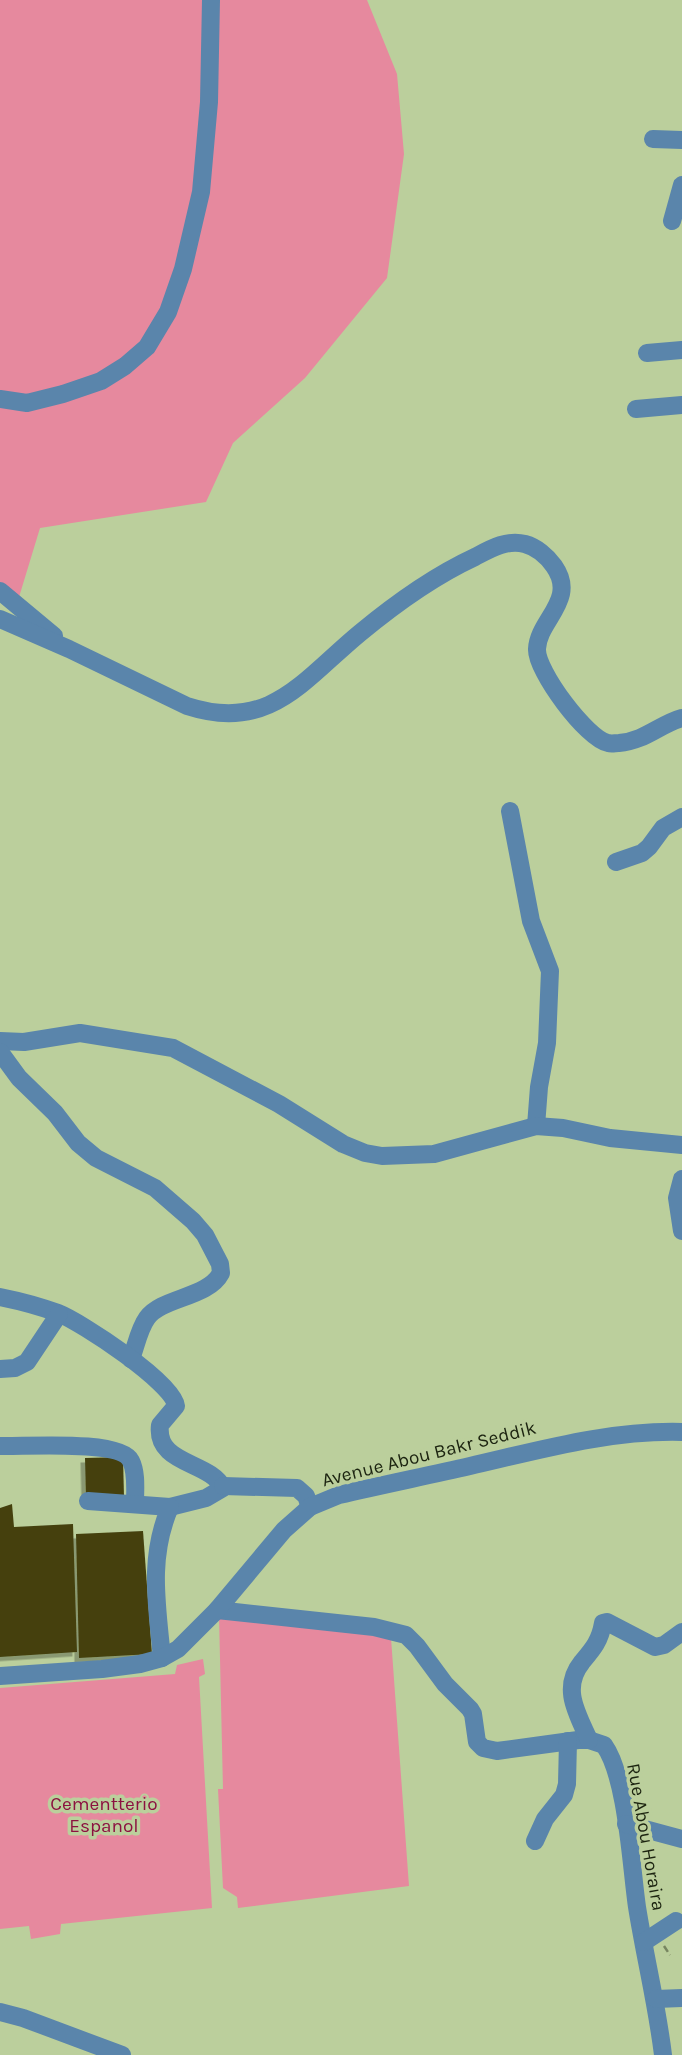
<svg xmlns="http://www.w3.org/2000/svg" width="682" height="2055" font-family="Karla,sans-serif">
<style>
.green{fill:#e6899e}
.building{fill:#444111;filter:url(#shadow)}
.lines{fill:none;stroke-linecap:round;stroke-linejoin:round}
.path{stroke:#778560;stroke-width:2.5;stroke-dasharray:7 3.5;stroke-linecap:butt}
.minor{stroke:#5a85ab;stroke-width:18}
.labels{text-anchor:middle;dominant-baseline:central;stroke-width:7;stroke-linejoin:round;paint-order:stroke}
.street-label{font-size:19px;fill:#1c2410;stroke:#bbcf9c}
.park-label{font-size:19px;fill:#8c1140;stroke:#bbcf9c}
</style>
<defs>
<filter id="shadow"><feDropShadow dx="-4.5" dy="4.5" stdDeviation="0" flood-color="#0004"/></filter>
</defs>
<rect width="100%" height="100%" fill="#bbcf9c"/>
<g class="green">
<path d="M 0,0 L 367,0 L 397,74 L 404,154 L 387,278 L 305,378 L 233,443 L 206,502 L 40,528 L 16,607 L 0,601 Z"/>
<path d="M 219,1615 L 391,1638 L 409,1886 L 238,1908 L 237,1897 L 223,1888 L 218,1789 L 223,1789 Z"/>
<path d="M 203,1659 L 205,1674 L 199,1677 L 212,1908 L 61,1924 L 60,1934 L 31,1939 L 29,1926 L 0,1929 L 0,1688 L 175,1674 L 177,1665 Z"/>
</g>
<g class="building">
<path d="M 123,1457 L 124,1497 L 86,1498 L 85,1458 Z"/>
<path d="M 12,1504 L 14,1527 L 73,1524 L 77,1652 L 0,1657 L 0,1508 Z"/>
<path d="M 143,1531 L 152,1654 L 79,1658 L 76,1534 Z"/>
</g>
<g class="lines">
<path class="path" d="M 664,1946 L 670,1955"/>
<g class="minor">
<path d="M 653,139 L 682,140"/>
<path d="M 672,221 L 682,185"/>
<path d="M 647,353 L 682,350"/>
<path d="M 0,399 L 27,403 L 63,394 L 101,381 L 125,366 L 147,347 L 168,312 L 183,269 L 201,192 L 209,102 L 211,0"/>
<path d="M 636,409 L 682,405"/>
<path d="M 0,591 L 54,636"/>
<path d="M 0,619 L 69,649 L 187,706 C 270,733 303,680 360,633 C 395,604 434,576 475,557 C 490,549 507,539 525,544 C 536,547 547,556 554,566 C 578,600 538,620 537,649 C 536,671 587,739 608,743 C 612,744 615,743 619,743 C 645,741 660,724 682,718"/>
<path d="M 510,811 L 531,921 L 550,971 L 547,1043 L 539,1087 L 536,1126"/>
<path d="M 616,862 L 642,853 L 649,847 L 663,828 L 682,817"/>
<path d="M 0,1041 L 24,1042 L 80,1033 L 173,1048 L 279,1104 L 343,1144 L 365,1153 L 382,1156 L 434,1154 L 536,1126 L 563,1128 L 610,1138 L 682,1145"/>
<path d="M 0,1052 L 19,1078 L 55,1113 L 78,1143 L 96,1158 L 155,1188 L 193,1221 L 205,1235 L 220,1264 L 221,1273 C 208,1298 162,1297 147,1318 C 139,1329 136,1346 131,1359"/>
<path d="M 682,1179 L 677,1198 L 682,1231"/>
<path d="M 0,1297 C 20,1301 39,1306 58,1313 C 81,1322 174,1383 176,1406 L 160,1425 C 155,1465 210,1461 223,1488 L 206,1498 L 170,1507"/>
<path d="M 0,1369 L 15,1368 L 27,1362 L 59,1314"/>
<path d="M 0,1446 C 23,1447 121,1439 131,1461 C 137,1473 135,1491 135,1504"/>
<path d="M 223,1486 L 297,1488 L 306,1496 L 310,1507"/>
<path d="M 88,1501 L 170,1507 C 148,1558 157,1605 162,1658"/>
<path d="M 217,1610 L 374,1627 L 406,1635 L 417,1646 L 445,1684 L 470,1709 L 473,1714 L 477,1742 L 483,1748 L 497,1751 L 578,1740 L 589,1740 L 604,1745 C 627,1777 631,1866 637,1907 C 645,1957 657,2005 663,2055"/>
<path d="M 0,1676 L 102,1669 L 140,1664 L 162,1658 L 178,1649 L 217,1610 L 284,1530 L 310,1507 L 339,1495 C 382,1485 426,1476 470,1466 C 540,1450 610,1430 682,1432"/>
<path d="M 589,1740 C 577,1713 561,1688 582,1662 C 593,1649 600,1641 603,1623 L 607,1622 L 655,1647 L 664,1645 L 682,1632"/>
<path d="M 626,1824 L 682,1839"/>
<path d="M 535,1841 L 545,1819 L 564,1795 L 567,1784 L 568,1741"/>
<path d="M 644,1942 L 676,1921"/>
<path d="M 656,1999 L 682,1998"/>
<path d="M 0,2012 L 23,2018 L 122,2055"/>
</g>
</g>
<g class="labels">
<g class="street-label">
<text transform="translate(429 1454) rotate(-14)">Avenue Abou Bakr Seddik</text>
<text transform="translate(646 1837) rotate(80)">Rue Abou Horaira</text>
</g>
<g class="park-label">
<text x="104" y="1804">Cementterio<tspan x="104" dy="22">Espanol</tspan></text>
</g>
</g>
</svg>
